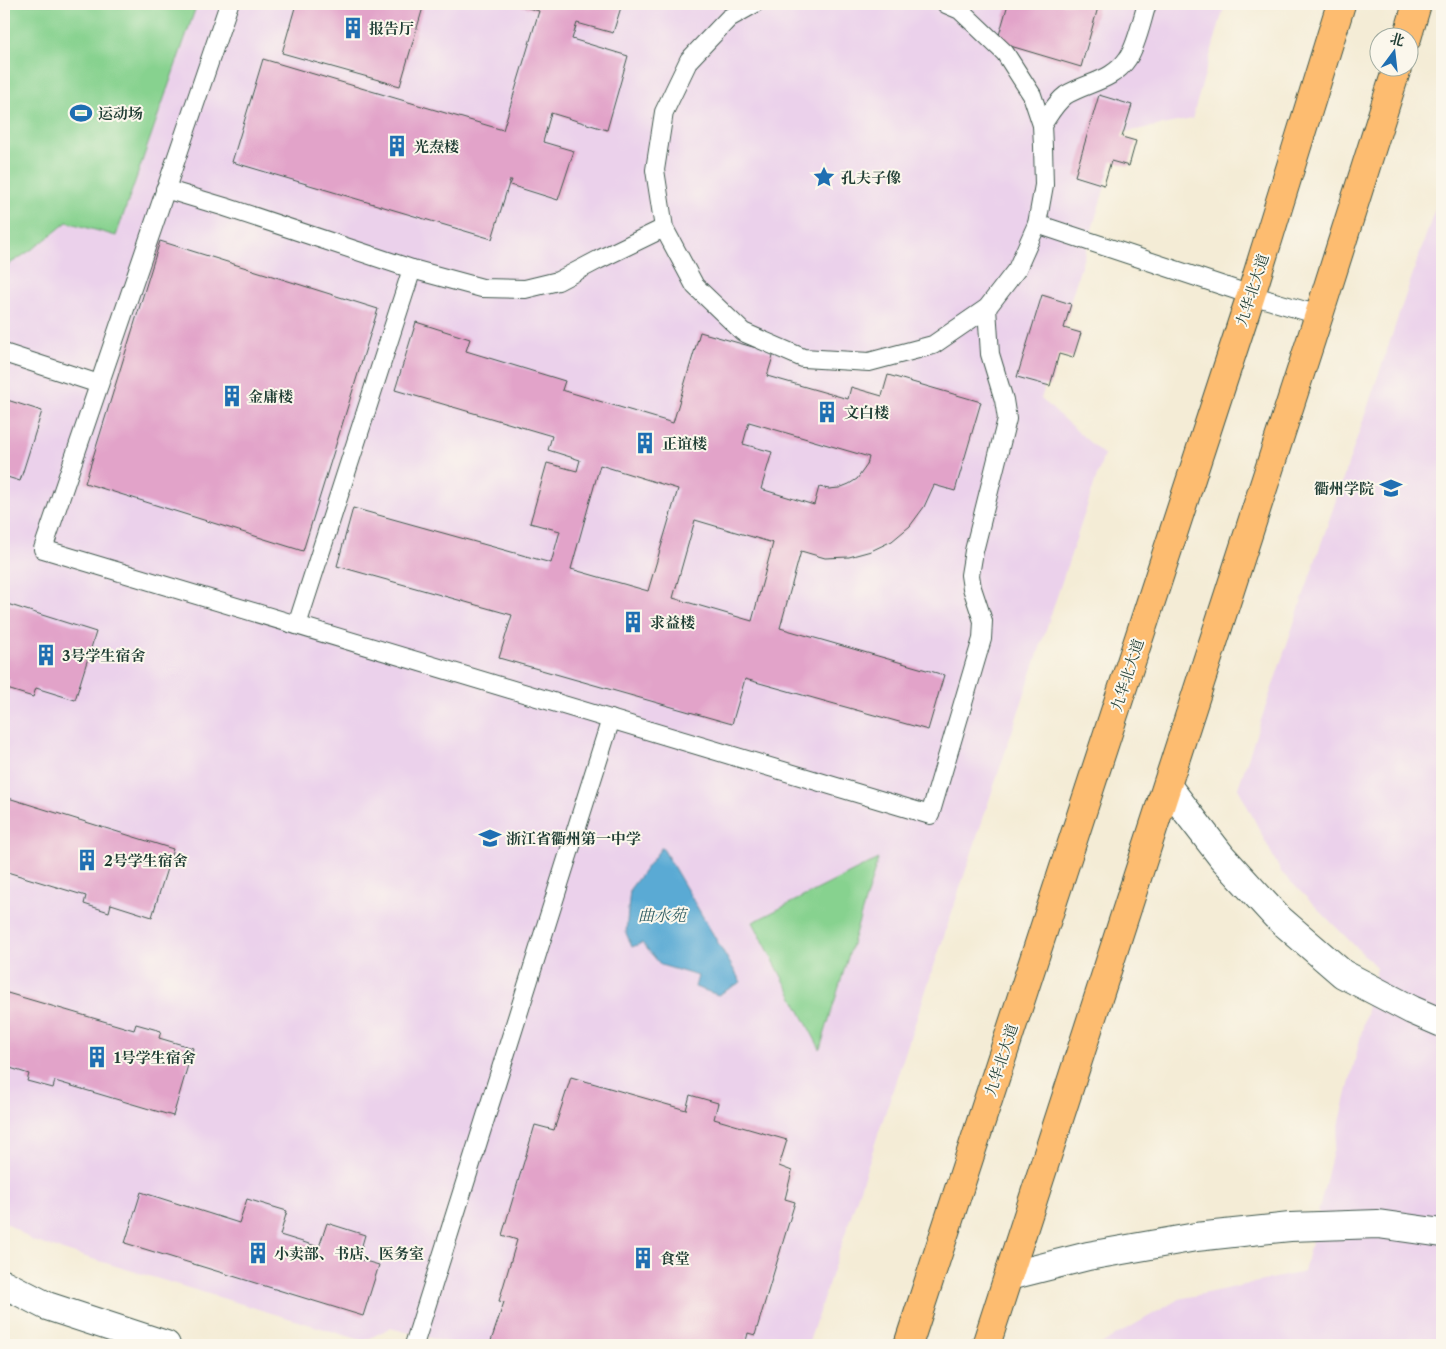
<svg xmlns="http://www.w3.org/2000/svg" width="1446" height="1349" font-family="'Libre Caslon Text','Noto Serif SC',serif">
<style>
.built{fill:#ebd1eb}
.green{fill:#87d28f;stroke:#538862}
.water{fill:#5aaad4;stroke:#3c7484}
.building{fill:#e2a3c9;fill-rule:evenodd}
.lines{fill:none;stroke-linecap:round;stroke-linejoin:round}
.service-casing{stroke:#3f574c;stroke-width:20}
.minor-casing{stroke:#3f574c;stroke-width:30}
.tertiary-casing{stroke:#3f574c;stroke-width:30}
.primary-casing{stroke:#3f574c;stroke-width:30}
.service{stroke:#fff;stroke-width:18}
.minor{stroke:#fff;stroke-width:28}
.tertiary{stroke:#fff;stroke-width:28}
.primary{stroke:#fdbc70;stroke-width:28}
.labels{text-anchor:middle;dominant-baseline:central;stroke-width:4;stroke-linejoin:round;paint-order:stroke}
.poi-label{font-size:15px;font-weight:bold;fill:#1f3d34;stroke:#fbf7ec;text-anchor:start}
.street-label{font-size:15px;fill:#1f3d34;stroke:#fbf7ec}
.water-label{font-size:16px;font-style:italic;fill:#315e64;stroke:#fbf7ec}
</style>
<rect width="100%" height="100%" fill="#fbf7ec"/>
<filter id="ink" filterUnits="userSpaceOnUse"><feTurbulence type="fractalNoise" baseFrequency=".02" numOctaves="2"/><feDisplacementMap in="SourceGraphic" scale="10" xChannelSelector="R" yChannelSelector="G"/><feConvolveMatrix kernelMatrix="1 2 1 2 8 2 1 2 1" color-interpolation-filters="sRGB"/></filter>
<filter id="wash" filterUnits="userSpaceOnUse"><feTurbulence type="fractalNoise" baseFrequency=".0096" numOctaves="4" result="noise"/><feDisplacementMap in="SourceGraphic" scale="20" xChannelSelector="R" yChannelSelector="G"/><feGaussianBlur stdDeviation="1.12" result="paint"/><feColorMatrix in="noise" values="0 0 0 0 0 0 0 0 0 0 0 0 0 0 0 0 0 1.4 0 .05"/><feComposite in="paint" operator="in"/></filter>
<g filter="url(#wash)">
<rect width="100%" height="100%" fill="#f4ecd6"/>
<g class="built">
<path d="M 4,4 L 1225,4 L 1192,119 L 1121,133 L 1041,399 L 1104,455 L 808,1345 L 458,1345 L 390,1328 L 364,1341 L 33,1241 L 4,1221 Z"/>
<path d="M 1442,188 L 1442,1345 L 1099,1345 L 1179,1299 L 1304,1272 L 1377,968 L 1281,872 L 1238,788 Z"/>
</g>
<g class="green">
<path d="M 4,4 L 197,4 L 116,236 L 67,222 C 47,239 27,254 4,267 Z"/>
<path d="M 878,859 L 820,1049 L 753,922 Z"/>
</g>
<path class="water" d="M 662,847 L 741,982 L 718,995 L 695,987 L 698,976 L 661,965 L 642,943 L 632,947 L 626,933 L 630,889 Z"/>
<g id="blocks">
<g class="building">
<path d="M 296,4 L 424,4 L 400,86 L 282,53 Z"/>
<path d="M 514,4 L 622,4 L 613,33 L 577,23 L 572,39 L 628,56 L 607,130 L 551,113 L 543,142 L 574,151 L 558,200 L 510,185 L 512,180 L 510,180 L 492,239 L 232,162 L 263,59 L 503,130 L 539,11 Z"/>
<path d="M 1008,4 L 1099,4 L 1081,67 L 997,42 Z"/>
<path d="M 1099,95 L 1132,105 L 1122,137 L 1136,141 L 1129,166 L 1111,161 L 1104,185 L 1075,176 Z"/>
<path d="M 160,241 L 378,309 L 303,551 L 85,483 Z"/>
<path d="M 1042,295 L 1071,304 L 1064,328 L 1081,333 L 1073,358 L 1059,354 L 1050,386 L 1017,377 Z"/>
<path d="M 416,322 L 470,339 L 466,351 L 565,381 L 562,390 L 673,423 L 700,332 L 774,353 L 767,376 L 848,399 L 851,387 L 882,396 L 888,375 L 981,402 L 955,491 L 934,485 L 924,507 L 910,526 L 892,541 L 871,551 L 849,557 L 825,558 L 801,551 L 780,628 L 944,675 L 928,730 L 745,679 L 732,724 L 499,658 L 512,615 L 337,566 L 353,508 L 551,563 L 560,531 L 530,523 L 547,463 L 577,471 L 580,460 L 548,450 L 552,436 L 395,390 ZM 749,422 L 869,457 L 867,465 L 857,479 L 849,484 L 839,488 L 829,489 L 819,487 L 814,505 L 761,489 L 772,452 L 743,444 ZM 600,465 L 678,489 L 648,591 L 571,569 ZM 695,520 L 773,543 L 752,621 L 673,598 Z"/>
<path d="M 4,399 L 42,411 L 20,481 L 4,476 Z"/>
<path d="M 4,603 L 96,632 L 75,700 L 36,688 L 33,697 L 7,689 L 10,680 L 4,678 Z"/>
<path d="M 4,787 L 8,788 L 5,797 L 173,849 L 152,917 L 111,904 L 109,912 L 84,904 L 86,896 L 4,871 Z"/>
<path d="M 4,992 L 134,1030 L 136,1024 L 161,1031 L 159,1038 L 193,1048 L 173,1116 L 55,1081 L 53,1088 L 27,1081 L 29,1074 L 4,1066 Z"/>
<path d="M 571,1077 L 686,1110 L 690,1095 L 718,1103 L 714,1119 L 787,1140 L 779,1166 L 792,1171 L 785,1199 L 795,1202 L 755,1335 L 748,1333 L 745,1345 L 490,1344 L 504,1302 L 499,1301 L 517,1240 L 502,1235 L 535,1125 L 554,1130 Z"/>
<path d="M 141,1192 L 239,1223 L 247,1199 L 287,1211 L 280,1235 L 319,1247 L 327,1223 L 365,1235 L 358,1259 L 379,1265 L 363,1316 L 125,1243 Z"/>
</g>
</g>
</g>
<g filter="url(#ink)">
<use href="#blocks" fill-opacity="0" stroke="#3f574c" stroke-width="1"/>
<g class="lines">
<g class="service-casing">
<g id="service">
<path d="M 229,4 L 43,549 L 930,815 L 982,639 L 983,621 L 972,588 L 970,575 L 974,551 L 1007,419 L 1004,400 L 990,354 L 987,308"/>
<path d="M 754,4 L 729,18 L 689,60 L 664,112 L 655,170 L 664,228 L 695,286 L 743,332 L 803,358 L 869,362 L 933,345 L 987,308 L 1017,269 L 1037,224 L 1044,185 L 1043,146 L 1042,125 L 1032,95 L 1005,53 L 960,10 L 946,4"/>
<path d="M 1042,125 C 1049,115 1056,102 1066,95 C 1088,82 1113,81 1128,58 C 1137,45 1142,19 1147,4"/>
<path d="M 165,189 L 225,207 L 412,269 L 482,288 L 525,289 L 558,281 L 598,260 L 664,228"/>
<path d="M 1037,224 L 1251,295 L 1319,315"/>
<path d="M 4,353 L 99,384"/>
<path d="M 297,625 L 412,269"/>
<path d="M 414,1345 L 611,719"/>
</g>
</g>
<g class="minor-casing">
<g id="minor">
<path d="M 1168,787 L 1222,857 L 1276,916 L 1343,974 L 1412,1010 L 1442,1023"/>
<path d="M 1009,1276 L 1088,1256 L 1196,1237 L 1290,1227 L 1378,1224 L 1442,1233"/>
</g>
</g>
<g class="tertiary-casing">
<path id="tertiary" d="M 4,1284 L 47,1306 L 166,1345"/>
</g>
<g class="primary-casing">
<g id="primary">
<path d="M 1407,38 L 1417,4"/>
<path d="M 908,1345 L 1251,295 L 1341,4"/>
<path d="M 986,1345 L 1319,315 L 1397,68"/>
</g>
</g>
<use href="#service" class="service"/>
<use href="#minor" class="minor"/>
<use href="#tertiary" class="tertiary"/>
<use href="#primary" class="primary"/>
</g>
</g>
<defs>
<g id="building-bare" transform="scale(1.725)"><path d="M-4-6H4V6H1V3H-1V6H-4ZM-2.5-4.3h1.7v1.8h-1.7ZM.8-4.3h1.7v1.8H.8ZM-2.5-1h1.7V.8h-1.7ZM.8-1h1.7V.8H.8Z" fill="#1f6fb2" stroke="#fbf7ec" stroke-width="2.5" paint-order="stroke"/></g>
<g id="stadium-bare" transform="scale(1.725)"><path d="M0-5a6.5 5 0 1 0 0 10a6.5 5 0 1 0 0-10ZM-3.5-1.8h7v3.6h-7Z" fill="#1f6fb2" stroke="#fbf7ec" stroke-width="2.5" paint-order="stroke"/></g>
<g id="sight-bare" transform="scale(1.725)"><path d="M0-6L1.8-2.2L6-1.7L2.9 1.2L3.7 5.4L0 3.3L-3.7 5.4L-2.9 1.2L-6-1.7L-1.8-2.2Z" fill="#1f6fb2" stroke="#fbf7ec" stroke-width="2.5" paint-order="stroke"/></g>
<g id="university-bare" transform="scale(1.725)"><path d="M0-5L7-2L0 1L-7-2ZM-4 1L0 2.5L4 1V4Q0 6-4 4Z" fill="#1f6fb2" stroke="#fbf7ec" stroke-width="2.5" paint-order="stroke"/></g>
<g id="school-bare" transform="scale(1.725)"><path d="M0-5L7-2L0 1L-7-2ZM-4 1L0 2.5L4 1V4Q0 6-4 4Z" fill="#1f6fb2" stroke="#fbf7ec" stroke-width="2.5" paint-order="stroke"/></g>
</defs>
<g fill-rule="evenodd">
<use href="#building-bare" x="353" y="28"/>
<use href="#stadium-bare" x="81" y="113"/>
<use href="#building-bare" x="397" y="146"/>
<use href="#sight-bare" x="824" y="177"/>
<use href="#building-bare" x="232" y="396"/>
<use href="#building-bare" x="827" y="412"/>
<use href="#building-bare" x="645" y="443"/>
<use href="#university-bare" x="1391" y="488"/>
<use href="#building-bare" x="633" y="622"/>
<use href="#building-bare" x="46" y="655"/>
<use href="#school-bare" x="490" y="838"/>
<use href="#building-bare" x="87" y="860"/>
<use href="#building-bare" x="97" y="1057"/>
<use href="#building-bare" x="258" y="1253"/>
<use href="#building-bare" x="643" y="1258"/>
</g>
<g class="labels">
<g class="poi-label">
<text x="369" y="28">报告厅</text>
<text x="98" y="113">运动场</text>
<text x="414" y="146">光焘楼</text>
<text x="841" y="177">孔夫子像</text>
<text x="248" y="396">金庸楼</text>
<text x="844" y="412">文白楼</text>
<text x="662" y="443">正谊楼</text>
<text x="1374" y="488" text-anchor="end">衢州学院</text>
<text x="650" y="622">求益楼</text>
<text x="62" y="655">3号学生宿舍</text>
<text x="506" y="838">浙江省衢州第一中学</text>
<text x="104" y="860">2号学生宿舍</text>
<text x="114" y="1057">1号学生宿舍</text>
<text x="274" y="1253">小卖部、书店、医务室</text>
<text x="660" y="1258">食堂</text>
</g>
<g class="street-label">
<text transform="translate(1252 290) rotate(-72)">九华北大道</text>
<text transform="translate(1127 675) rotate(-72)">九华北大道</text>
<text transform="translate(1001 1060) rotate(-72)">九华北大道</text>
</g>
<g class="water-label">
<text x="662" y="915">曲水苑</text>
</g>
</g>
<rect width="1446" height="1349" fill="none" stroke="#fbf7ec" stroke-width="20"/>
<g transform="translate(1394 52) rotate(15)"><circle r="24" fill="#fbf7ec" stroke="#a3ada2"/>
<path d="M0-4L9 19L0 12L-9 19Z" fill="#1f6fb2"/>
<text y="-8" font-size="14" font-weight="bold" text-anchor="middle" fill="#1f3d34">北</text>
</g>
</svg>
